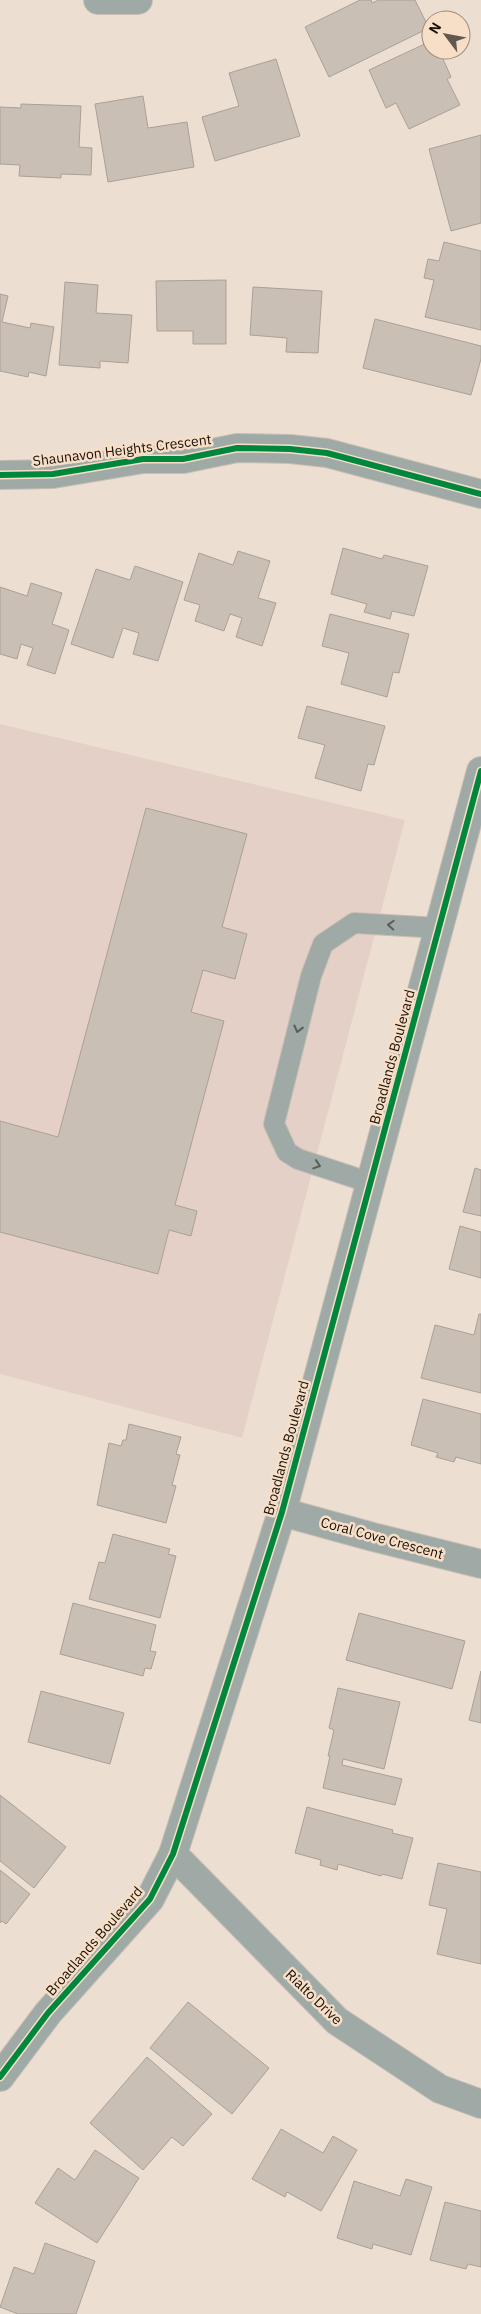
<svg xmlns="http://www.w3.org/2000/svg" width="481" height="2314" font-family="'IBM Plex Sans',sans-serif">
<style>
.education{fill:#e4d0c7}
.building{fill:#c9bfb5;stroke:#aba097}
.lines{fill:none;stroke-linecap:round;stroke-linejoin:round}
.service-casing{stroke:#c8beb4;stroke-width:22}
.minor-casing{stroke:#c8beb4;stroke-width:30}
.service{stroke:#9faaa6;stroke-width:20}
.minor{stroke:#9faaa6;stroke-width:28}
.cycleway-casing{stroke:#f7dec7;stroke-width:9}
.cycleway{stroke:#00873e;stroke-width:6}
.oneway{stroke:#5c5c57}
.labels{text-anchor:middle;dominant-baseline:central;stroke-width:5;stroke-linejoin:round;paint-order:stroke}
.street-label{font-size:14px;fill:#180f08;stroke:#f7dec7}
</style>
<rect width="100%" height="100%" fill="#ecdfd2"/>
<path class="education" d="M 0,724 L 405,820 L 242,1438 L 0,1374 Z"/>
<g class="building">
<path d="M 360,0 L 371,0 L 372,3 L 379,0 L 415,0 L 429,28 L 329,77 L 305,27 Z"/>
<path d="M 431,41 L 431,50 L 439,50 L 451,77 L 447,79 L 460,105 L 409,129 L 396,103 L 386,108 L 369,70 Z"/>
<path d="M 276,59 L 300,136 L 215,161 L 202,117 L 239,106 L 229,73 Z"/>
<path d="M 143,96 L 148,128 L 187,122 L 194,167 L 108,182 L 95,104 Z"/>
<path d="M 21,104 L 81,106 L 79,147 L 92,148 L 91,175 L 61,174 L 61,178 L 19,176 L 20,165 L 0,164 L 0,107 L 21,108 Z"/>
<path d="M 481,135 L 481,223 L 451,231 L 429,149 Z"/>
<path d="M 444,242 L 481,251 L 481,330 L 425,317 L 434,280 L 424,278 L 428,259 L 439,261 Z"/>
<path d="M 226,280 L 226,344 L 193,344 L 193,331 L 157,331 L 156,281 Z"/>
<path d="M 65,282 L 98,285 L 96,313 L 132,315 L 128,363 L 100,361 L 100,368 L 59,365 Z"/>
<path d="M 253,287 L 322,291 L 318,353 L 286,352 L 287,338 L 250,335 Z"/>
<path d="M 0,294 L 8,296 L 2,322 L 30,328 L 31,323 L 54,327 L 46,376 L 29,372 L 28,377 L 0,371 Z"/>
<path d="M 375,319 L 481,346 L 481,359 L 471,395 L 363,368 Z"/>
<path d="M 343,548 L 382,559 L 384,555 L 428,566 L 414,616 L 392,611 L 390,619 L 364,612 L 367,604 L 331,594 Z"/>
<path d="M 238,551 L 270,561 L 258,598 L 276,603 L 262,646 L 236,637 L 242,618 L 230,614 L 224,631 L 195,621 L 200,605 L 184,600 L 199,553 L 233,565 Z"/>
<path d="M 135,566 L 183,582 L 158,661 L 133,654 L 139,633 L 123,628 L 113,658 L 71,644 L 96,569 L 130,580 Z"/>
<path d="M 31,583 L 62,593 L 52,624 L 69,630 L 55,674 L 27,665 L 33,648 L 21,644 L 17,659 L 0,654 L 0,587 L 27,596 Z"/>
<path d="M 330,614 L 409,634 L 399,673 L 393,672 L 387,697 L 341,684 L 349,653 L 322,646 Z"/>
<path d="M 307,706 L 385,726 L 374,765 L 368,764 L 361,791 L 315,778 L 325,745 L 298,738 Z"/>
<path d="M 146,808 L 247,834 L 222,927 L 247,934 L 235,979 L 203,970 L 191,1012 L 224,1021 L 175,1205 L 197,1211 L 191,1236 L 169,1230 L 158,1274 L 0,1232 L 0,1121 L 58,1137 Z"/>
<path d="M 475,1168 L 481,1170 L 481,1216 L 463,1212 Z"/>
<path d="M 460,1226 L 481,1232 L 481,1278 L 449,1269 Z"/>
<path d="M 479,1314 L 481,1314 L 481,1393 L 421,1378 L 435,1325 L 474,1335 Z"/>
<path d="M 423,1399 L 481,1414 L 481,1464 L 456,1457 L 454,1462 L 436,1457 L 438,1453 L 411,1445 Z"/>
<path d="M 129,1424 L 181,1437 L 176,1454 L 180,1455 L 172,1485 L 176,1486 L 166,1523 L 97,1505 L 109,1443 L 121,1446 L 123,1440 L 126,1440 Z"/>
<path d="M 113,1534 L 170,1549 L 168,1554 L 176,1556 L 160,1618 L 89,1599 L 99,1562 L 105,1563 Z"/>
<path d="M 73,1603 L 156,1625 L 150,1651 L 156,1652 L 151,1669 L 145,1668 L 143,1676 L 60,1654 Z"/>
<path d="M 359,1613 L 465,1641 L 452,1689 L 346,1660 Z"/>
<path d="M 481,1671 L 481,1723 L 469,1720 Z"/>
<path d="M 338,1688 L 400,1702 L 384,1769 L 343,1759 L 342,1765 L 402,1779 L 395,1805 L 323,1788 L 330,1756 L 328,1756 L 334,1730 L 329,1728 Z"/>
<path d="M 41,1691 L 124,1713 L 110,1764 L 28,1742 Z"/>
<path d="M 0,1795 L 66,1847 L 34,1888 L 0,1861 Z"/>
<path d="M 307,1807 L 393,1830 L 392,1833 L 413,1838 L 402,1879 L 382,1874 L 381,1876 L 338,1864 L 337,1870 L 320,1865 L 321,1860 L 295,1853 Z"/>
<path d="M 438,1863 L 481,1872 L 481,1964 L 437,1954 L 447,1909 L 429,1905 Z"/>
<path d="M 0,1870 L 30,1894 L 6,1924 L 2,1921 L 0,1923 Z"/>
<path d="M 188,2002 L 269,2068 L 232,2114 L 150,2048 Z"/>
<path d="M 147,2057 L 212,2114 L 183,2146 L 172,2137 L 143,2170 L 90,2123 Z"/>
<path d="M 281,2129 L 323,2153 L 333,2136 L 357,2150 L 321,2211 L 287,2192 L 285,2197 L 252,2179 Z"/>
<path d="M 95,2150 L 139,2178 L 97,2243 L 35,2203 L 58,2168 L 75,2180 Z"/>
<path d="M 406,2179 L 432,2187 L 411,2255 L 373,2244 L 372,2249 L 337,2238 L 354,2181 L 400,2196 Z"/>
<path d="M 445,2202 L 481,2211 L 481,2267 L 468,2264 L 466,2269 L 430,2260 Z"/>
<path d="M 45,2243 L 95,2261 L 76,2314 L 18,2314 L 0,2307 L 14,2267 L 34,2274 Z"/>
</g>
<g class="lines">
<g class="service-casing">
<path id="service" d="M 371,1183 L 298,1159 L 287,1152 L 274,1124 L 311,976 L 323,944 L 354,923 L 440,928"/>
</g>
<g class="minor-casing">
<g id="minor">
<path d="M 98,0 L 138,0"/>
<path d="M 0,475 L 53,474 L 143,459 L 183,459 L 237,448 L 290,449 L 327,453 L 481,494"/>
<path d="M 282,1512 L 373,1537 L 481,1564"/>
<path d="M 173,1854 L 337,2021 L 440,2089 L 481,2104"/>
<path d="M 0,2077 L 48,2013 L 150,1899 L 173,1854 L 282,1512 L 481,771"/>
</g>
</g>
<use href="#service" class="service"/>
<use href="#minor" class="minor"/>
<g class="cycleway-casing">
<g id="cycleway">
<path d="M 0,475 L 53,474 L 143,459 L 183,459 L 237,448 L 290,449 L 327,453 L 481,494"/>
<path d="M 0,2077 L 48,2013 L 150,1899 L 173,1854 L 282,1512 L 481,771"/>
</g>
</g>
<use href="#cycleway" class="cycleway"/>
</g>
<defs><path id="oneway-chevron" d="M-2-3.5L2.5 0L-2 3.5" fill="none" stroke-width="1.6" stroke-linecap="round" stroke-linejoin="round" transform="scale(1.25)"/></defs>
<g class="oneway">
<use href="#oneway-chevron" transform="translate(391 925) rotate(-177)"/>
<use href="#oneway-chevron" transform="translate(298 1029) rotate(104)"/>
<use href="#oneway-chevron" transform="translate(317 1165) rotate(18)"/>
</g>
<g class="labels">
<g class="street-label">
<text transform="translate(122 450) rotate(-7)">Shaunavon Heights Crescent</text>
<text transform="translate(392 1057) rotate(-75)">Broadlands Boulevard</text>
<text transform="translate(286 1448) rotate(-75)">Broadlands Boulevard</text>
<text transform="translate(382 1538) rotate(15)">Coral Cove Crescent</text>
<text transform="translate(94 1941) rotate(-49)">Broadlands Boulevard</text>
<text transform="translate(314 1997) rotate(44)">Rialto Drive</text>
</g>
</g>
<g transform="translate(446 35) rotate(302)"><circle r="24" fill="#f7dec7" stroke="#9e8b7b"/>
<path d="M0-4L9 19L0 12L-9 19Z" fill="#62584f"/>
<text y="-8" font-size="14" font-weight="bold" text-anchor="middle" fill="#180f08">N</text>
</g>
</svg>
